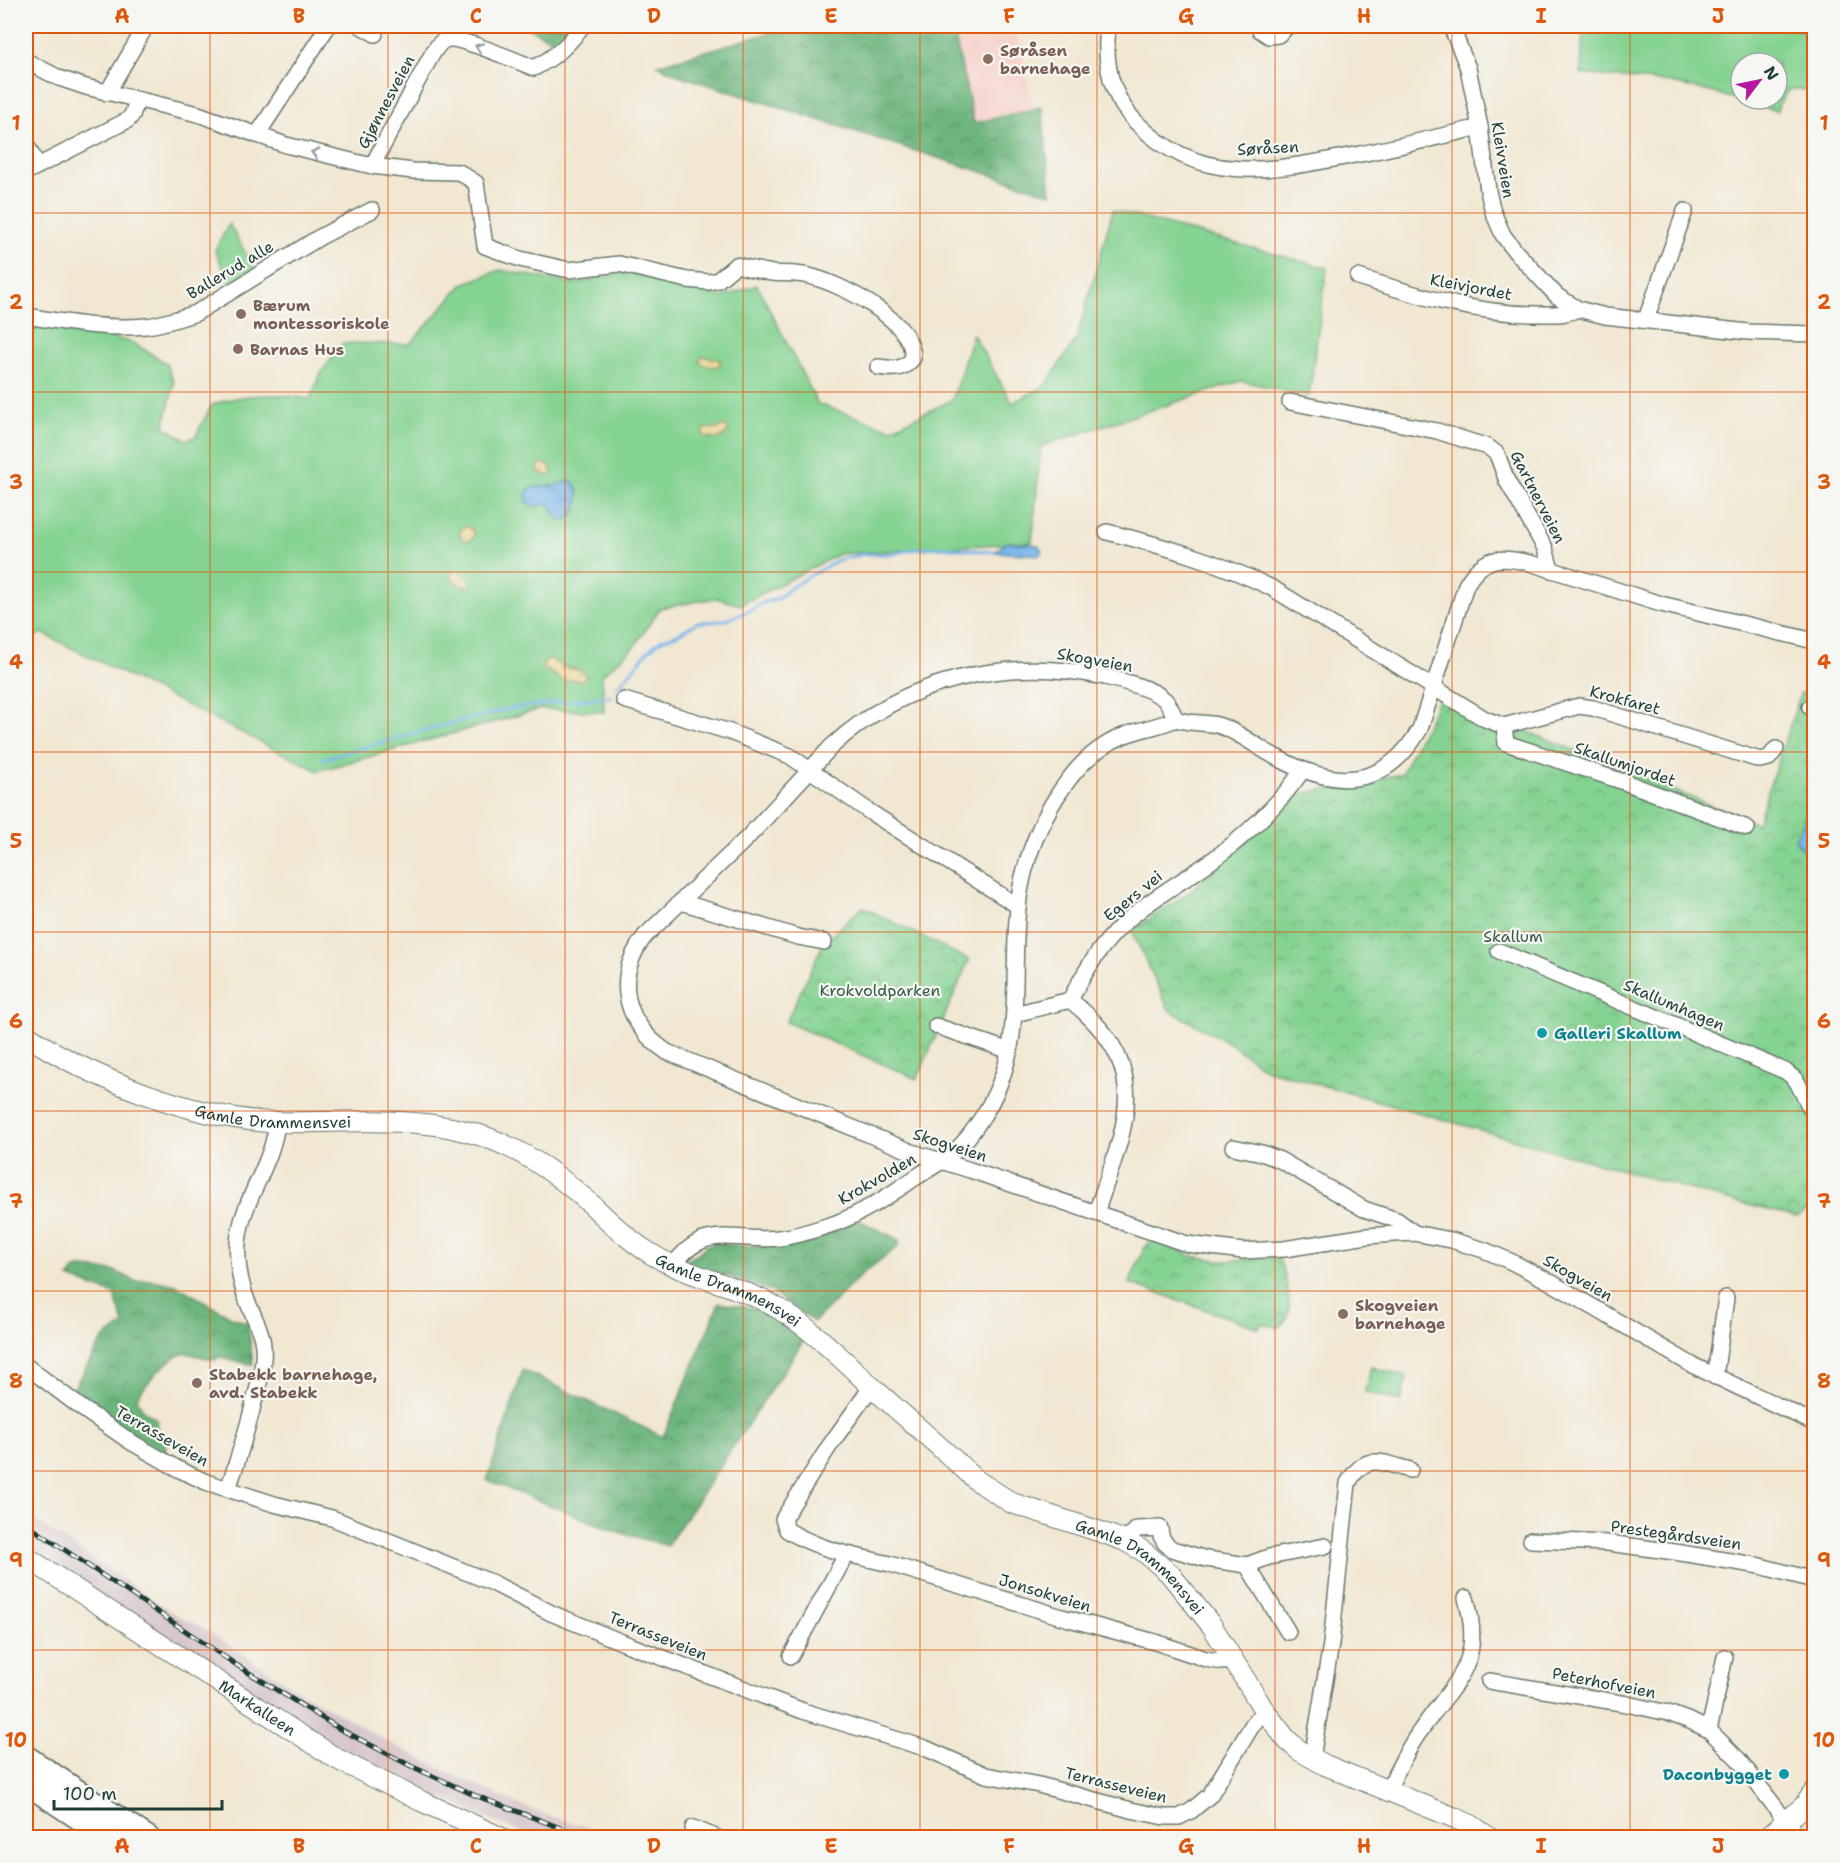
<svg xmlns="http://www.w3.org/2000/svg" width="1840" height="1863" font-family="'Shantell Sans',sans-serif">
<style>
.built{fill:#f7d0ca}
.railway{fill:#d2bec2}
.grass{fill:#85d392;stroke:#528863;stroke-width:1.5;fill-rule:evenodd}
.forest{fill:url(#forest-crowns);stroke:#467958;stroke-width:1.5}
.sand{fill:url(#sand-dots);stroke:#868c69;stroke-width:1.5}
.park{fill:url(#park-crowns);stroke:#528863;stroke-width:1.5}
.water{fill:url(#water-ripples);stroke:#4c7a90;stroke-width:1.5}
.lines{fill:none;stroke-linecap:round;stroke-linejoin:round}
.stream{stroke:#79b6ec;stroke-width:3}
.minor-casing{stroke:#68786b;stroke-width:18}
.major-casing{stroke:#68786b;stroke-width:22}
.highway-casing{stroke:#68786b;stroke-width:26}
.minor{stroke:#fff;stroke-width:15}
.major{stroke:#fff;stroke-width:20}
.highway{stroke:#fff;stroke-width:22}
.rail-casing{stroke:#1f3d34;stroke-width:5}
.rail{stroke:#f6f6f2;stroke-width:3;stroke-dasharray:9;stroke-linecap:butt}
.oneway{stroke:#8f9e9a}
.grid{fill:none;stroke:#de580e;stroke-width:1.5;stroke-opacity:0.55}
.education-dot{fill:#8d6e63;stroke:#f6f6f2;stroke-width:2}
.culture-dot{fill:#0f9aa8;stroke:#f6f6f2;stroke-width:2}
.labels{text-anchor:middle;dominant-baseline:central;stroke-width:4.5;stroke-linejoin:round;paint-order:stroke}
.education-label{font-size:16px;font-weight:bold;fill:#785e54;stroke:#f6f6f2;text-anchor:start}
.street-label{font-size:16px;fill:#1f3d34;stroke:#f6f6f2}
.park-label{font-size:16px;fill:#335b47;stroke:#f6f6f2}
.culture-label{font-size:16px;font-weight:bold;fill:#0d838f;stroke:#f6f6f2;text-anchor:start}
.neatline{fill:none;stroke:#de580e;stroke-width:2}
.grid-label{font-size:20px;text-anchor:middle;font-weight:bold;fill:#de580e}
</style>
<defs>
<pattern id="forest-crowns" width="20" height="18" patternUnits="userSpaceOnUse" patternTransform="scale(1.5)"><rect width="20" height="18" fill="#6cb57c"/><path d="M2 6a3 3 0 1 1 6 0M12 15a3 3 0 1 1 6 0" fill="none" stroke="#589466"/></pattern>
<pattern id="sand-dots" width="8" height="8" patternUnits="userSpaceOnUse" patternTransform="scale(1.5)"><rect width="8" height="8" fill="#eeda9e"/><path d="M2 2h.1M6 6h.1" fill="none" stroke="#ccbc89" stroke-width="1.8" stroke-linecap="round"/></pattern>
<pattern id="park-crowns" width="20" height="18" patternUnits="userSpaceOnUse" patternTransform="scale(1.5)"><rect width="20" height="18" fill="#85d392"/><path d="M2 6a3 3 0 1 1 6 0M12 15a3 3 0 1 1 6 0" fill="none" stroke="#6cac78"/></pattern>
<pattern id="water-ripples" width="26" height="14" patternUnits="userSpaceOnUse" patternTransform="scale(1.5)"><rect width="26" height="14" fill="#79b6ec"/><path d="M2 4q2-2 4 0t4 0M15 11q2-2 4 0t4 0" fill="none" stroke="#6395c0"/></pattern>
</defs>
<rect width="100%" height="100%" fill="#f6f6f2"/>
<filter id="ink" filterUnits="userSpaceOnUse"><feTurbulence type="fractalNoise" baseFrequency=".0167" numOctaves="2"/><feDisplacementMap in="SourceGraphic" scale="12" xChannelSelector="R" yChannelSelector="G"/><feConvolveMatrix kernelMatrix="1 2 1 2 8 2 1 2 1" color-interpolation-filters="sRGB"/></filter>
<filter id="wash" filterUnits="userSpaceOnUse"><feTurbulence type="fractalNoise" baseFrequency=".008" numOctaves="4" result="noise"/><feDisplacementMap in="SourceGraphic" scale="24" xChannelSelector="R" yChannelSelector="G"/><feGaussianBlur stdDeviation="1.35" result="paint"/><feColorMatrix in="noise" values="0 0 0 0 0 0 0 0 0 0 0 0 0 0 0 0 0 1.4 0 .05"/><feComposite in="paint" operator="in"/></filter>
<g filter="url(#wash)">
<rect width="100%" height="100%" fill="#f1e7d2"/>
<path class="built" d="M 966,26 L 1012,26 L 1018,38 L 1033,108 L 974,121 L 953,28 Z"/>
<g class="railway">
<path d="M 1781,26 L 1814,26 L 1814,34 L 1794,29 Z"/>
<path d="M 26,1514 L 176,1615 L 205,1629 L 296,1689 L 387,1741 L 441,1769 L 518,1804 L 546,1815 L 622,1837 L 534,1837 L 482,1817 L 339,1750 L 26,1550 Z"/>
</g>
<g class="grass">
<path d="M 1583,26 L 1781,26 L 1814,34 L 1814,93 L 1798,89 L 1788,90 L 1779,104 L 1777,111 L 1711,92 L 1667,82 L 1581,74 ZM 1741,63 L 1777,63 L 1777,99 L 1741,99 Z"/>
<path d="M 1113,210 L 1327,268 L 1309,396 L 1241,381 L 1041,446 L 1032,542 L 839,554 L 740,605 L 716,598 L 660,608 L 634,647 L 602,675 L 604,712 L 541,709 L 318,771 L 42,633 L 26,641 L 26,316 L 43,319 L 133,343 L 166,363 L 174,383 L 164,427 L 186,440 L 195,437 L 212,405 C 243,393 277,393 310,399 L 321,373 L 343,343 L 410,344 L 463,284 L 500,270 L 575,284 L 625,272 L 722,297 L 757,285 L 818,404 L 891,429 L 952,400 L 973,334 L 1012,403 L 1045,386 L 1077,338 Z"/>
<path d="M 229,224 L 254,268 L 230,285 L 215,250 Z"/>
<path d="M 1371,1367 L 1407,1377 L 1401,1401 L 1365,1392 Z"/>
</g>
<g class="forest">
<path d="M 524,26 L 577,26 L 562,45 Z"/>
<path d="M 793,26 L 963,26 L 953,28 L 974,123 L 1042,107 L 1051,194 L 678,75 L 657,65 Z"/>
<path d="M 858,1220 L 899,1240 L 899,1246 L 862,1274 L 814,1322 L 769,1290 L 720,1273 L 673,1266 L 695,1256 L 707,1245 L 722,1243 L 742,1246 L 778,1246 L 810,1240 Z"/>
<path d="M 83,1268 L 115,1271 L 135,1281 L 153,1280 L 176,1285 L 231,1317 L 248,1323 L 253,1365 L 220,1357 L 215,1360 L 186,1353 L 174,1357 L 157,1372 L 142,1390 L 137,1399 L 143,1410 L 158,1420 L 156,1436 L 166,1444 L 165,1453 L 109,1421 L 71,1393 L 102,1340 L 124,1324 L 114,1294 L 69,1278 L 75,1269 Z"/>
<path d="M 719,1303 L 760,1309 L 810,1331 L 667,1546 L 615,1531 L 487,1480 L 523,1370 L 663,1437 Z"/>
</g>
<g class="sand">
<path d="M 703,356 L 720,360 L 720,365 C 713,369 704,366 699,361 Z"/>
<path d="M 724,425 L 729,431 C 723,439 712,441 704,436 L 703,432 L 706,428 L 716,429 Z"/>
<path d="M 542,463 L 550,466 L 552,474 L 548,476 L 538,472 L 539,465 Z"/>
<circle cx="467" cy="534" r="7"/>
<path d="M 456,569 L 468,578 L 470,585 L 466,588 L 455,582 L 450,575 Z"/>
<path d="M 548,659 C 555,660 557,663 562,666 C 571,671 580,666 586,676 L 583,680 L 562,680 L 543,668 L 544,662 Z"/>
</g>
<g class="park">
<path d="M 1801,693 L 1814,696 L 1814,1205 L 1797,1217 L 1731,1201 L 1265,1069 L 1231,1044 L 1169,1010 L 1132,931 L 1189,892 L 1301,794 L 1401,774 L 1441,696 L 1472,721 L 1491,731 L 1522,729 L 1757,824 Z"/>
<path d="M 863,907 L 969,960 L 917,1079 L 786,1022 L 824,942 Z"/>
<path d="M 1163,1240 L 1190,1256 L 1225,1261 L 1278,1257 C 1284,1268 1292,1304 1288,1316 C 1286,1321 1283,1324 1279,1328 L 1262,1323 L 1259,1328 L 1129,1283 L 1144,1249 L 1150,1242 Z"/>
</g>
<g class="water">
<path d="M 567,481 L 572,481 C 584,494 579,511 566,520 L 559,520 L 548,503 L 535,507 L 527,502 L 526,493 L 530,488 L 557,485 Z"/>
<path d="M 1008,542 L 1038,545 L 1042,551 L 1039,555 L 994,552 Z"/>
<path d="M 1814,808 L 1814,852 C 1804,852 1799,849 1795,838 L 1811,809 Z"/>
</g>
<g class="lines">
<g class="stream">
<path d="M 617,688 L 649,650 L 661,640 L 678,634 L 698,622 L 710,622 L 726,620 L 751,610 L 762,603 L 777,599 L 796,584 L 838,560 L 864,554 L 892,554 L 919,548 L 941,547 L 994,552"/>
<path d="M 322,759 L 456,722 L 509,709 L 610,696"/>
</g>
</g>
</g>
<g filter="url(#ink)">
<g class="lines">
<g class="minor-casing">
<g id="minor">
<path d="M 361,26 L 375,34"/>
<path d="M 1108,26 C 1104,61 1110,96 1136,122 C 1200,188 1276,170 1355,155 C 1397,147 1438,137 1480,127"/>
<path d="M 1258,26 L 1260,30 L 1269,36 L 1278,35 L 1288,26"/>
<path d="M 1451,26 L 1468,68 L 1480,127 L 1488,191 L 1493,212 L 1503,235 L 1515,251 L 1557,296 L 1578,309 L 1605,316 L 1748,332 L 1814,334"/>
<path d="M 26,61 L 59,78 L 86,87 L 198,114 L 286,145 L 372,166 L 413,171 L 459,172 L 476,183 L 485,246 L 520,259 L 569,270 L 619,264 L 687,280 L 709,282 L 718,280 L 736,265 C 748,268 760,271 772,273 C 785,274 797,273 809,276 C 842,284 913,320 913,358 C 903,371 893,369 878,367"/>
<path d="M 107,93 L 146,26"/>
<path d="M 257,135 L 328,26"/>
<path d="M 26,144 L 38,166"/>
<path d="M 372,166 L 430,58 C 434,51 438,43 445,40 C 457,35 519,62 534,68 C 555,57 569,45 582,26"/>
<path d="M 26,172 L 128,120 L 132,115 L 137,101"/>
<path d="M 1358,277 C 1418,296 1479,315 1542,314 C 1556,314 1566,315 1578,309"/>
<path d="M 26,316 C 65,322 106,330 146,326 C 163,324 180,318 196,313 L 320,237 L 372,210"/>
<path d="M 1646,319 L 1685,211"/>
<path d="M 1290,402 L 1437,431 L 1488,447 L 1497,454 L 1507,481 L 1545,548 L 1551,570"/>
<path d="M 1107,532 C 1164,546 1219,562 1272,588 L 1485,719 L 1504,726 L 1579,706 L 1593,708 L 1760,760 L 1769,758 L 1776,749"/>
<path d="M 1814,641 L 1661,604 L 1530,563 C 1499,556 1483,556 1466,585 L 1420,729 C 1384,792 1332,788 1274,756 C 1256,747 1237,730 1217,725 C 1204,722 1191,724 1176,719 C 1173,713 1170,705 1165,700 C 1153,688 1122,681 1105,677 C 1008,656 905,678 831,747 L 748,837 L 645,936 C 613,978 624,1023 667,1052 L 912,1152 L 970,1170 L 1187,1244 L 1243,1251 L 1284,1249 L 1367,1236 L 1395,1234 L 1414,1233 L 1451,1240 L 1484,1250 L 1512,1262 L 1552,1283 L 1692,1365 L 1814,1423"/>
<path d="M 624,700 L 730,732 L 790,756 L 870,812 L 1018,906"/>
<path d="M 1810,707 L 1814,708"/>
<path d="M 1504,726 L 1506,743 L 1627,783 L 1747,828"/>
<path d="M 681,902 L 798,937 L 824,942"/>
<path d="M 1499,951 L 1785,1071 L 1796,1080 L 1814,1115"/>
<path d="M 1070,1000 C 1081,979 1093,957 1109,939 C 1136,907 1174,887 1207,864 C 1241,840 1279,805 1302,771"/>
<path d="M 1070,1000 C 1157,1069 1125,1125 1096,1213"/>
<path d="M 1015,1014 L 1070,1000"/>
<path d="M 936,1026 L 1010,1051"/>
<path d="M 1233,1147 L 1262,1153 L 1280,1160 L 1364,1209 L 1397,1220 L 1414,1233"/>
<path d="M 673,1266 C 704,1221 735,1243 779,1238 C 798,1236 818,1229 836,1223 C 866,1212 892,1193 918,1176 C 931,1167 945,1161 956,1150 C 966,1141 974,1130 981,1119 C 1027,1051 1010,984 1018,908 C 1021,872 1034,837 1051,806 C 1064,784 1080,762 1101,748 C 1128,729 1148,731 1176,719"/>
<path d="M 26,1366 L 83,1409 L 131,1442 L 178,1469 L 206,1482 L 274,1504 L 332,1518 L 493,1583 L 551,1613 L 629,1645 L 803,1711 L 925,1748 L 986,1775 L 1039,1785 L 1131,1810 L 1164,1817 L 1179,1817 L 1191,1811 L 1210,1795 L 1253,1724 L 1264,1710"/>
<path d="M 1715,1377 L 1726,1298"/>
<path d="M 872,1386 L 830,1445 L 783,1519 L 787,1530 C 821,1551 853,1555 890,1564 L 1062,1617 L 1155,1642 L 1206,1659 L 1223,1662 L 1234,1661"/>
<path d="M 228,1489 C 237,1463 245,1436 252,1410 C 257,1388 265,1369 263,1346 C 262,1331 254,1317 248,1303 C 240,1283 235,1257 239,1235 C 245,1196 273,1163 277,1122"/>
<path d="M 1531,1540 L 1608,1543 L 1675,1552 L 1760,1566 L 1814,1580"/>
<path d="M 1125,1541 L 1137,1529 L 1160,1528 L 1161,1536 L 1165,1543 L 1172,1549 L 1206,1559 L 1247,1565 L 1269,1557 L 1325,1546"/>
<path d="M 1247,1565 L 1288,1632"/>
<path d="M 791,1656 L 846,1555"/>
<path d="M 1489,1681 L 1627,1704 L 1668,1713 L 1690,1721 L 1709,1730 L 1739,1760 L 1776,1808 L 1785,1822"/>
<path d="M 1709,1730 L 1725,1657"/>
<path d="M 1312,1758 L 1331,1644 L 1348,1483 C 1366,1451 1382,1463 1410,1470"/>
<path d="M 1387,1791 C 1398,1771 1407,1748 1421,1730 C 1455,1681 1485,1664 1466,1598"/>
<path d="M 693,1828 L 718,1838"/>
</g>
</g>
<g class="major-casing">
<g id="major">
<path id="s1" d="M 26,1035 C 90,1078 198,1120 275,1122 C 338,1124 404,1115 465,1131 C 514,1143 554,1171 591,1204 C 608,1220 625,1237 645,1250 C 686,1278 737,1283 779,1309 C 813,1330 842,1359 871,1386 C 906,1418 942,1448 976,1480 L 1012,1503 L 1101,1532 L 1125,1541 L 1143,1551 L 1170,1574 L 1212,1626 L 1264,1710 L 1287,1740 L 1300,1751 L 1325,1765 L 1455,1818 L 1471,1825 L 1490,1838"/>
<path id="s2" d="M 26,1557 L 337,1759 L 421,1801 L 502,1838"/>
<path d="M 1785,1822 L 1796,1838"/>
<path d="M 1766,1838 L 1804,1806 L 1814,1792"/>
</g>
</g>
<g class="highway-casing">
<g id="highway">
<path d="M 26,1757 L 148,1838"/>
<path d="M 26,1783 L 109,1838"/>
</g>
</g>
<use href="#minor" class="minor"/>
<use href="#major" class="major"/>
<use href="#highway" class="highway"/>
<g class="rail-casing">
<g id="rail">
<path d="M 1813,26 L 1814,26"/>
<path d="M 26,1524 L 238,1666 L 340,1729 L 411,1766 L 474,1795 L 587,1838"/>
</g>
</g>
<use href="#rail" class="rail"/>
</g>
<defs><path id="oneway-chevron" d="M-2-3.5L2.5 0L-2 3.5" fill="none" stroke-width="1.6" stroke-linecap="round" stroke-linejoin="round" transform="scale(1.5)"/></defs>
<g class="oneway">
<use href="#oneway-chevron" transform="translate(479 47) rotate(-160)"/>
<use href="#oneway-chevron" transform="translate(315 153) rotate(-165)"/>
</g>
</g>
<path class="grid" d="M 210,26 L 210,1838M 388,26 L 388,1838M 565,26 L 565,1838M 743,26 L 743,1838M 920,26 L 920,1838M 1097,26 L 1097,1838M 1275,26 L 1275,1838M 1452,26 L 1452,1838M 1630,26 L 1630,1838M 26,213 L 1814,213M 26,392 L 1814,392M 26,572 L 1814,572M 26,752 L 1814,752M 26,932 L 1814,932M 26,1111 L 1814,1111M 26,1291 L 1814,1291M 26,1471 L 1814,1471M 26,1650 L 1814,1650"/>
<g class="education-dot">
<circle cx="988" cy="59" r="6"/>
<circle cx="241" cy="314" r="6"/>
<circle cx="238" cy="349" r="6"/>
<circle cx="1343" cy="1314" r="6"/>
<circle cx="197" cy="1383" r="6"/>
</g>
<g class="culture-dot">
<circle cx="1542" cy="1033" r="6"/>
<circle cx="1784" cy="1774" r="6"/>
</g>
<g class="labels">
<g class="education-label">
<text x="1000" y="50">Søråsen<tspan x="1000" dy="18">barnehage</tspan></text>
<text x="253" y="305">Bærum<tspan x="253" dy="18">montessoriskole</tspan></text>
<text x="250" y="349">Barnas Hus</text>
<text x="1355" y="1305">Skogveien<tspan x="1355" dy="18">barnehage</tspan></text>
<text x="209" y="1374">Stabekk barnehage,<tspan x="209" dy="18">avd. Stabekk</tspan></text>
</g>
<g class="street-label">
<text transform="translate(386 102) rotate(-62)">Gjønnesveien</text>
<text transform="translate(1268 148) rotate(-3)">Søråsen</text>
<text transform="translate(1503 160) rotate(81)">Kleivveien</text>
<text transform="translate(230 270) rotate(-31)">Ballerud alle</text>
<text transform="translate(1471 287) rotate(11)">Kleivjordet</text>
<text transform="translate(1538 497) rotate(63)">Gartnerveien</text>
<text transform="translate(1095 660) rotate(10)">Skogveien</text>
<text transform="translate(1625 700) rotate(15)">Krokfaret</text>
<text transform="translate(1625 764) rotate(19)">Skallumjordet</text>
<text transform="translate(1133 896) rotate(-39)">Egers vei</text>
<text transform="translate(1674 1005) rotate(23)">Skallumhagen</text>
<text stroke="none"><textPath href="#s1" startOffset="264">Gamle Drammensvei</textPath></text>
<text transform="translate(950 1145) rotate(18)">Skogveien</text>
<text transform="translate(877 1179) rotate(-30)">Krokvolden</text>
<text transform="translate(1578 1278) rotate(30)">Skogveien</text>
<text stroke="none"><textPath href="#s1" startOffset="768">Gamle Drammensvei</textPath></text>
<text transform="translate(162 1436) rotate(30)">Terrasseveien</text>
<text transform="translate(1676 1535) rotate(8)">Prestegårdsveien</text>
<text stroke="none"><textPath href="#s1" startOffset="1272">Gamle Drammensvei</textPath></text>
<text transform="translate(1045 1593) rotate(17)">Jonsokveien</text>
<text transform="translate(658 1636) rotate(22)">Terrasseveien</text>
<text transform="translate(1604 1683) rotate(11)">Peterhofveien</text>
<text stroke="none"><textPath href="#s2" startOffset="276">Markalleen</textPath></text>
<text transform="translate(1116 1785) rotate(14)">Terrasseveien</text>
</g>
<g class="park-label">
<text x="1513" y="936">Skallum</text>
<text x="880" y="990">Krokvoldparken</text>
</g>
<g class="culture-label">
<text x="1554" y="1033">Galleri Skallum</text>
<text x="1772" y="1774" text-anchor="end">Daconbygget</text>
</g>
</g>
<rect width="1840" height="1863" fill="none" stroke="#f6f6f2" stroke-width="66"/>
<g transform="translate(1759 81) rotate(58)"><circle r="28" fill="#f6f6f2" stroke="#a0aca6" stroke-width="1.5"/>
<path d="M0-4.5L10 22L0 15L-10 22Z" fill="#b5179e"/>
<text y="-9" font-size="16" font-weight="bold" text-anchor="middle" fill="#1f3d34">N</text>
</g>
<path d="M54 1800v9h168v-9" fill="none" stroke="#1f3d34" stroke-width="3"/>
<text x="63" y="1800" font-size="18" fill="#1f3d34" stroke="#f6f6f2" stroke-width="4.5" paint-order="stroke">100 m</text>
<rect x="33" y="33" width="1774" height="1797" class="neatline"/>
<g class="grid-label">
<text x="122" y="23">A</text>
<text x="299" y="23">B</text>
<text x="476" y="23">C</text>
<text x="654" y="23">D</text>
<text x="831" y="23">E</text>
<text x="1009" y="23">F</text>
<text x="1186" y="23">G</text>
<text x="1364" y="23">H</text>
<text x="1541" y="23">I</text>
<text x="1718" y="23">J</text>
<text x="16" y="130">1</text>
<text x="1824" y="130">1</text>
<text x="16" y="309">2</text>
<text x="1824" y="309">2</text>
<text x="16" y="489">3</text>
<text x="1824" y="489">3</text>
<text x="16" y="669">4</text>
<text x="1824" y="669">4</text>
<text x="16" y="848">5</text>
<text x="1824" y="848">5</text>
<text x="16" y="1028">6</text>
<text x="1824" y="1028">6</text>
<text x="16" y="1208">7</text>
<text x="1824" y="1208">7</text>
<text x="16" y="1388">8</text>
<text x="1824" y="1388">8</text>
<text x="16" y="1567">9</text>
<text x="1824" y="1567">9</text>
<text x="16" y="1747">10</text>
<text x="1824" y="1747">10</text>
<text x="122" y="1853">A</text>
<text x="299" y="1853">B</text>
<text x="476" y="1853">C</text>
<text x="654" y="1853">D</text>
<text x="831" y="1853">E</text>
<text x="1009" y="1853">F</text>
<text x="1186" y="1853">G</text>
<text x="1364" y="1853">H</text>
<text x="1541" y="1853">I</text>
<text x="1718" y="1853">J</text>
</g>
</svg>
